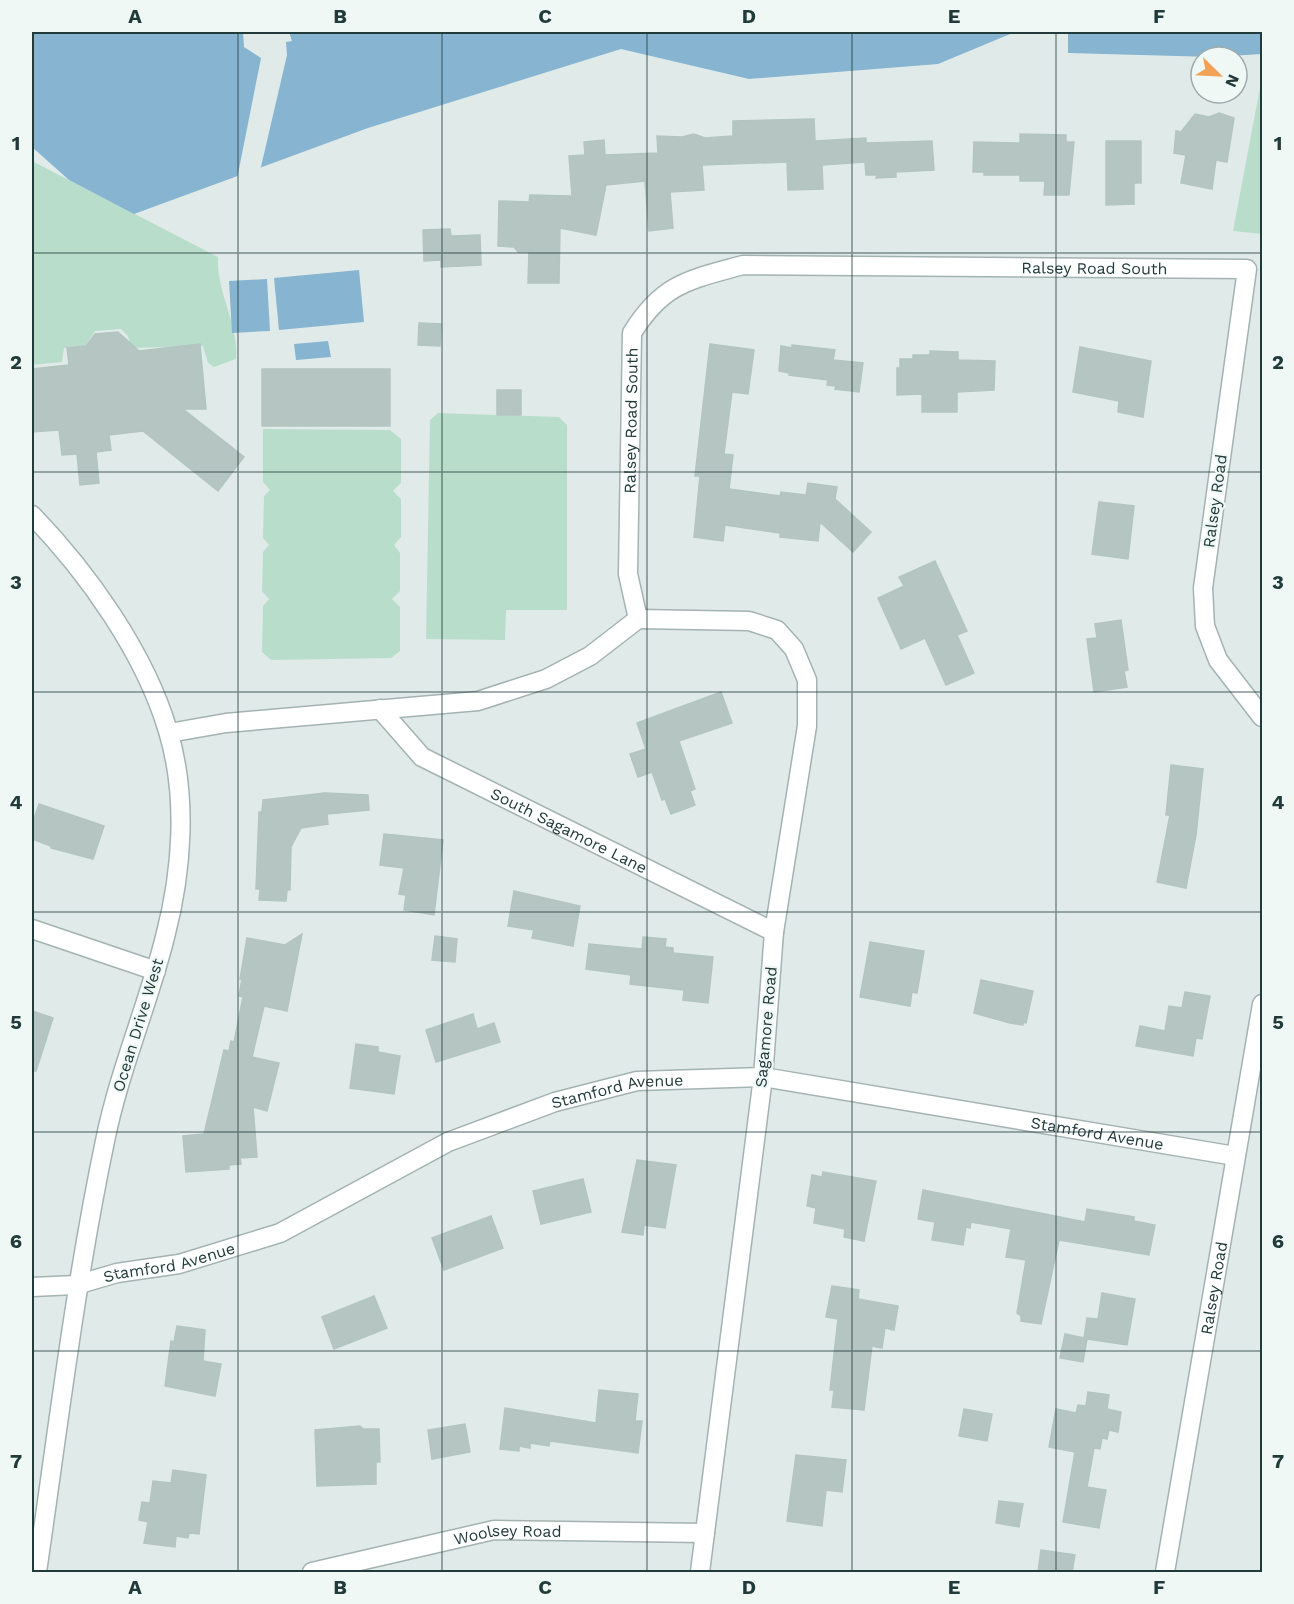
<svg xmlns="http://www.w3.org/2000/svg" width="1294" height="1604" font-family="'Work Sans',sans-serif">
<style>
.green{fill:#b9ddcb}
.water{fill:#87b4d1}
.pier{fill:#e0ebe9}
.building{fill:#b5c6c2;stroke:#b2c5c1;stroke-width:1.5}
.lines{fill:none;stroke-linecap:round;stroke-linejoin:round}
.street-casing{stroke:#a3b3b1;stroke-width:21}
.street{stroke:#fff;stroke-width:18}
.grid{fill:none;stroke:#213b3a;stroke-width:1.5;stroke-opacity:0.55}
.labels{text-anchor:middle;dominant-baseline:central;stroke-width:4.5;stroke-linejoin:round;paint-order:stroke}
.street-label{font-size:16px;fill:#213b3a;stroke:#f0f8f6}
.neatline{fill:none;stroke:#213b3a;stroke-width:2}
.grid-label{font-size:20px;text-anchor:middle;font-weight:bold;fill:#213b3a}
</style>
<rect width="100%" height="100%" fill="#e0ebe9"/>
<g class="green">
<path d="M 1262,77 L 1262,234 L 1233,231 Z"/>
<path d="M 32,161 L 218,257 C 216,292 239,324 236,359 L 214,367 L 208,363 L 203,346 L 131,348 L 128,336 L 121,329 L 95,331 L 85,346 L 64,348 L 62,362 L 32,365 Z"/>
<path d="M 438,413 L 559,417 L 567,425 L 567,610 L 506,610 L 505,640 L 426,639 L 430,420 Z"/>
<path d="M 263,429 L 390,430 L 401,439 L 401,483 L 393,491 L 401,499 L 401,537 L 394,545 L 400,553 L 400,591 L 392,599 L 400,607 L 400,651 L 391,658 L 271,660 L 262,652 L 263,606 L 269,599 L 262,591 L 263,552 L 269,545 L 263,538 L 264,496 L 270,490 L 263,482 Z"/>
</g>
<g class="water">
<path d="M 32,32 L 1015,32 L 938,64 L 749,79 L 621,49 L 368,128 L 134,214 L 69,180 L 32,147 Z"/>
<path d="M 1068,32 L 1262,32 L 1262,54 L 1213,57 L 1068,53 Z"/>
<path d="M 359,270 L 364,322 L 279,330 L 274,278 Z"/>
<path d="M 267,279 L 270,331 L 232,333 L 229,281 Z"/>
<path d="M 328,341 L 331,357 L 296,360 L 294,344 Z"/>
</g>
<path class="pier" d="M 243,32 L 289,32 L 292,41 L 286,42 L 287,55 L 260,171 L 237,179 L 261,58 L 244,47 Z"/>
<g class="building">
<path d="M 1219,113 L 1234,118 L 1227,162 L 1216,160 L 1212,189 L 1181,183 L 1186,155 L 1174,153 L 1176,131 L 1181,132 L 1195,114 L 1209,117 Z"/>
<path d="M 814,119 L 815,141 L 866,138 L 866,143 L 932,141 L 934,170 L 896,172 L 896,177 L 876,178 L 877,175 L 866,175 L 865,162 L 822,165 L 823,189 L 788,190 L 787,162 L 702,165 L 704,190 L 670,192 L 673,228 L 649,231 L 645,181 L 606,185 L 596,235 L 560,228 L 559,283 L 528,283 L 529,252 L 518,252 L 514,247 L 498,246 L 499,201 L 529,202 L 530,195 L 572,196 L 569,156 L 585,155 L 584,142 L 604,140 L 605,155 L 658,153 L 657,136 L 682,137 L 694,134 L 705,138 L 733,136 L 733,121 Z"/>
<path d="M 1020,134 L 1066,135 L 1066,142 L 1074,142 L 1069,195 L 1044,195 L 1045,181 L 1020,181 L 1020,175 L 984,175 L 984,172 L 973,172 L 974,142 L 1020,143 Z"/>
<path d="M 1106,141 L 1141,141 L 1141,183 L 1134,183 L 1134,204 L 1106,205 Z"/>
<path d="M 450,229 L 451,236 L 480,235 L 481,265 L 441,267 L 441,260 L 424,261 L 423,230 Z"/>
<path d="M 419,323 L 441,324 L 440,346 L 418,345 Z"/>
<path d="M 118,332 L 139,351 L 200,344 L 206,409 L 183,409 L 244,457 L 218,491 L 143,431 L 109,435 L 111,450 L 96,452 L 99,483 L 80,485 L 77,454 L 62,455 L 59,430 L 32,432 L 32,369 L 69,365 L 67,348 L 86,346 L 95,334 Z"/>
<path d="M 710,344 L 754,350 L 748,394 L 732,392 L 724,454 L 733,455 L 729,489 L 780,496 L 781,492 L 806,495 L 808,483 L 837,487 L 835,499 L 871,532 L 853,552 L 820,522 L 818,541 L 780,537 L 780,533 L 725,525 L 723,541 L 694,537 L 700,476 L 695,476 Z"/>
<path d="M 792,345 L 835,350 L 833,360 L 863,363 L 859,392 L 835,389 L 836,386 L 827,385 L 828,380 L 789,375 L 789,373 L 779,371 L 781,346 L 792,348 Z"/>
<path d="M 1080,347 L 1151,361 L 1143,417 L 1118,412 L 1119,401 L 1073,392 Z"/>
<path d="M 930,351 L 958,352 L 958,360 L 995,361 L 994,390 L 957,392 L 957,412 L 922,412 L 922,394 L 897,395 L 897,368 L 900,368 L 900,359 L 913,359 L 913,355 L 930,355 Z"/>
<rect x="262" y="369" width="128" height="57"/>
<rect x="497" y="390" width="24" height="25"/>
<path d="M 1099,502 L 1134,506 L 1128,559 L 1092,554 Z"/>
<path d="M 935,561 L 967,631 L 957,635 L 974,673 L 946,685 L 925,638 L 901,649 L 878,598 L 904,586 L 899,577 Z"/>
<path d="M 1121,620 L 1128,670 L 1124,671 L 1127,687 L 1094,692 L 1087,639 L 1097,638 L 1095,624 Z"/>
<path d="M 721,692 L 732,723 L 679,741 L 695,789 L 690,791 L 695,805 L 671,814 L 665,799 L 662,800 L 652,772 L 638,777 L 630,754 L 646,749 L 637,723 Z"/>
<path d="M 1171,765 L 1203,769 L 1196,835 L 1186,888 L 1157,882 L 1170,815 L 1166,815 Z"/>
<path d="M 325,793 L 368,795 L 369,810 L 327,814 L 328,824 L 301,828 L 291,847 L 290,890 L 287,890 L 286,901 L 259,900 L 260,889 L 256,889 L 259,812 L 262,812 L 263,800 Z"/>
<path d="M 39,804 L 104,826 L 93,859 L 51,848 L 51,846 L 32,839 L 32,825 Z"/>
<path d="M 384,834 L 443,840 L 434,915 L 404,910 L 406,895 L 399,894 L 404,868 L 380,865 Z"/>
<path d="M 514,891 L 580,906 L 573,946 L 532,938 L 534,930 L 508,926 Z"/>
<path d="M 302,934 L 287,1011 L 264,1006 L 252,1057 L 279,1063 L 267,1111 L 253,1107 L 257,1157 L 240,1158 L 241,1164 L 229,1165 L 229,1169 L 186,1172 L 183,1136 L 204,1134 L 224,1050 L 229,1051 L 231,1041 L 234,1042 L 243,997 L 239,996 L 242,979 L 240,979 L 247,938 L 285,945 Z"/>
<path d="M 435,936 L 457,939 L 455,962 L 432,960 Z"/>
<path d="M 643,937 L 666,939 L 665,947 L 673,948 L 673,953 L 713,957 L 708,1003 L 683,1000 L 684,990 L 630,984 L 631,975 L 586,969 L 589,944 L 642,949 Z"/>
<path d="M 870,942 L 924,951 L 917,993 L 912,992 L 910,1006 L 860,997 Z"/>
<path d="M 981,980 L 1033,991 L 1026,1023 L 1023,1022 L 1023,1025 L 1010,1023 L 974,1013 Z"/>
<path d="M 1185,992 L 1210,996 L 1202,1039 L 1196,1038 L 1193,1056 L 1136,1046 L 1140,1026 L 1165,1031 L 1169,1006 L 1182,1008 Z"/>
<path d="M 32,1011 L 53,1018 L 36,1071 L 32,1071 Z"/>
<path d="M 473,1014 L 477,1029 L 494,1023 L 500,1042 L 436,1062 L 426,1030 Z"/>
<path d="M 356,1044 L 378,1047 L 378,1052 L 400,1056 L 394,1094 L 350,1088 Z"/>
<path d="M 637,1160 L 676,1165 L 665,1228 L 644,1225 L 643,1235 L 622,1232 Z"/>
<path d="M 823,1172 L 876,1181 L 864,1241 L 844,1237 L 845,1229 L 814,1223 L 816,1208 L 807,1206 L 812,1175 L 822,1177 Z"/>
<path d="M 583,1179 L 591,1212 L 541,1224 L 533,1191 Z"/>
<path d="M 923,1190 L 1085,1222 L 1087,1209 L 1134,1217 L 1134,1221 L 1155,1225 L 1149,1255 L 1059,1240 L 1041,1324 L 1021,1321 L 1021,1316 L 1017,1313 L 1026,1260 L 1006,1257 L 1011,1229 L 971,1222 L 970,1228 L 966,1227 L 963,1245 L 932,1240 L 935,1222 L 918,1219 Z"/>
<path d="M 491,1216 L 503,1248 L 444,1270 L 432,1238 Z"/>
<path d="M 832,1286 L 859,1290 L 858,1299 L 898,1306 L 894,1330 L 885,1328 L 882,1348 L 872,1346 L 864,1410 L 832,1407 L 834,1390 L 830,1390 L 838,1319 L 826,1317 Z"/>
<path d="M 1102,1293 L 1135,1299 L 1127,1345 L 1087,1339 L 1083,1362 L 1060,1358 L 1065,1334 L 1084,1338 L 1087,1318 L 1098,1319 Z"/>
<path d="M 374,1296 L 387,1328 L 334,1349 L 322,1317 Z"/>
<path d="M 177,1326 L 205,1330 L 203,1361 L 221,1364 L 215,1396 L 165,1386 L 171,1341 L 174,1342 Z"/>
<path d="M 599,1390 L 638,1394 L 635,1421 L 642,1421 L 638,1453 L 550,1441 L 549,1446 L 530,1443 L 530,1448 L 519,1446 L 519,1451 L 500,1449 L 505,1408 L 596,1423 Z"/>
<path d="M 1088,1392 L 1109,1395 L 1107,1409 L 1121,1412 L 1118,1432 L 1109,1430 L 1107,1439 L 1102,1438 L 1100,1449 L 1094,1448 L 1087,1487 L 1106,1490 L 1099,1528 L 1063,1522 L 1075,1452 L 1049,1447 L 1056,1409 L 1076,1413 L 1078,1405 L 1086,1406 Z"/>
<path d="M 964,1409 L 992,1414 L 987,1441 L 959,1436 Z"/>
<path d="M 465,1424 L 470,1452 L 432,1459 L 428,1430 Z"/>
<path d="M 360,1426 L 363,1429 L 379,1429 L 380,1462 L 376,1462 L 376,1484 L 317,1486 L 315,1430 Z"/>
<path d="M 796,1455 L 846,1460 L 842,1492 L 826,1490 L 822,1526 L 787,1521 Z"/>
<path d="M 173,1470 L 206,1475 L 199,1534 L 189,1533 L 188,1538 L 176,1536 L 175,1547 L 144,1543 L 148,1522 L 139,1520 L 142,1502 L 150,1503 L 153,1481 L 171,1483 Z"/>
<path d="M 999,1501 L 1023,1504 L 1019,1527 L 996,1523 Z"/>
<path d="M 1041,1550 L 1075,1555 L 1072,1572 L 1038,1572 Z"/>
</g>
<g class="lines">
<g class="street-casing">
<g id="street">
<path d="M 32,515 C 88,573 145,653 168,731 C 188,797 182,872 165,937 C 148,1005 119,1071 105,1141 C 75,1284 58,1428 37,1572"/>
<path d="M 638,619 L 749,621 L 777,630 L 794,649 L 807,680 L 807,726 L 774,932 L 763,1077 L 700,1572"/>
<path id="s1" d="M 380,709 L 422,757 L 774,932"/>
<path id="s2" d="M 169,733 L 226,723 L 478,701 L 546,679 L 590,656 L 638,619 L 628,574 L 632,333 C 663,283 689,280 743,265 L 1247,269 L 1203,588 L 1205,626 L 1218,660 L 1262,717"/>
<path d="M 32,929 L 156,971"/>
<path id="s3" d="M 32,1287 L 76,1285 L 117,1273 L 179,1264 L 280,1233 L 448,1142 L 555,1102 L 637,1081 L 763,1077 L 1235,1156"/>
<path id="s4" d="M 312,1572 L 494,1530 L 705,1533"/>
<path id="s5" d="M 1165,1572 L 1262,1004"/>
</g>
</g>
<use href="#street" class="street"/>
</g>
<path class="grid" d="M 238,32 L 238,1572M 442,32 L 442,1572M 647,32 L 647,1572M 852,32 L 852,1572M 1056,32 L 1056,1572M 32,253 L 1262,253M 32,472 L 1262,472M 32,692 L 1262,692M 32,912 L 1262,912M 32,1132 L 1262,1132M 32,1351 L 1262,1351"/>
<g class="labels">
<g class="street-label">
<text stroke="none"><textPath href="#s2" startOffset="1266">Ralsey Road South</textPath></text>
<text stroke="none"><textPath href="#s2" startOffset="692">Ralsey Road South</textPath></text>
<text transform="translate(1215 501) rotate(-82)">Ralsey Road</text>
<text stroke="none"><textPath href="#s1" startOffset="228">South Sagamore Lane</textPath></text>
<text transform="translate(138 1025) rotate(-73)">Ocean Drive West</text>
<text transform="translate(766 1027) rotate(-85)">Sagamore Road</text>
<text stroke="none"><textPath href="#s3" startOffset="624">Stamford Avenue</textPath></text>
<text stroke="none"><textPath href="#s3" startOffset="1110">Stamford Avenue</textPath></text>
<text stroke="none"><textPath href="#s3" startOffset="140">Stamford Avenue</textPath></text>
<text stroke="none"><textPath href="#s5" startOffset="288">Ralsey Road</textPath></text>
<text stroke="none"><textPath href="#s4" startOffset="200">Woolsey Road</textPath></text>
</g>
</g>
<rect width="1294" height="1604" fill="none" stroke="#f0f8f6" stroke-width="66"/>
<g transform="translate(1219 75) rotate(114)"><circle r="28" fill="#f0f8f6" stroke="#9dacab" stroke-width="1.5"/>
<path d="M0-4.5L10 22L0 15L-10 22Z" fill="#f2a157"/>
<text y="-9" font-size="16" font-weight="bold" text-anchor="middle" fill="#213b3a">N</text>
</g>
<rect x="33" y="33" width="1228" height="1538" class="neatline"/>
<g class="grid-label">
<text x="135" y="23">A</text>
<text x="340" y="23">B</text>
<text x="545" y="23">C</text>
<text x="749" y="23">D</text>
<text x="954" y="23">E</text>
<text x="1159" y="23">F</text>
<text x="16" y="150">1</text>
<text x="1278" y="150">1</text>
<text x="16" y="369">2</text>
<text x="1278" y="369">2</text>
<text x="16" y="589">3</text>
<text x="1278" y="589">3</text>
<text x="16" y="809">4</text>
<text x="1278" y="809">4</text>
<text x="16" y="1029">5</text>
<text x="1278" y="1029">5</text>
<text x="16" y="1248">6</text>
<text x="1278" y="1248">6</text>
<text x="16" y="1468">7</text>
<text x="1278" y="1468">7</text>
<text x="135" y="1594">A</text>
<text x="340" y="1594">B</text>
<text x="545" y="1594">C</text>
<text x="749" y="1594">D</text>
<text x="954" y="1594">E</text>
<text x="1159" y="1594">F</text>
</g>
</svg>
